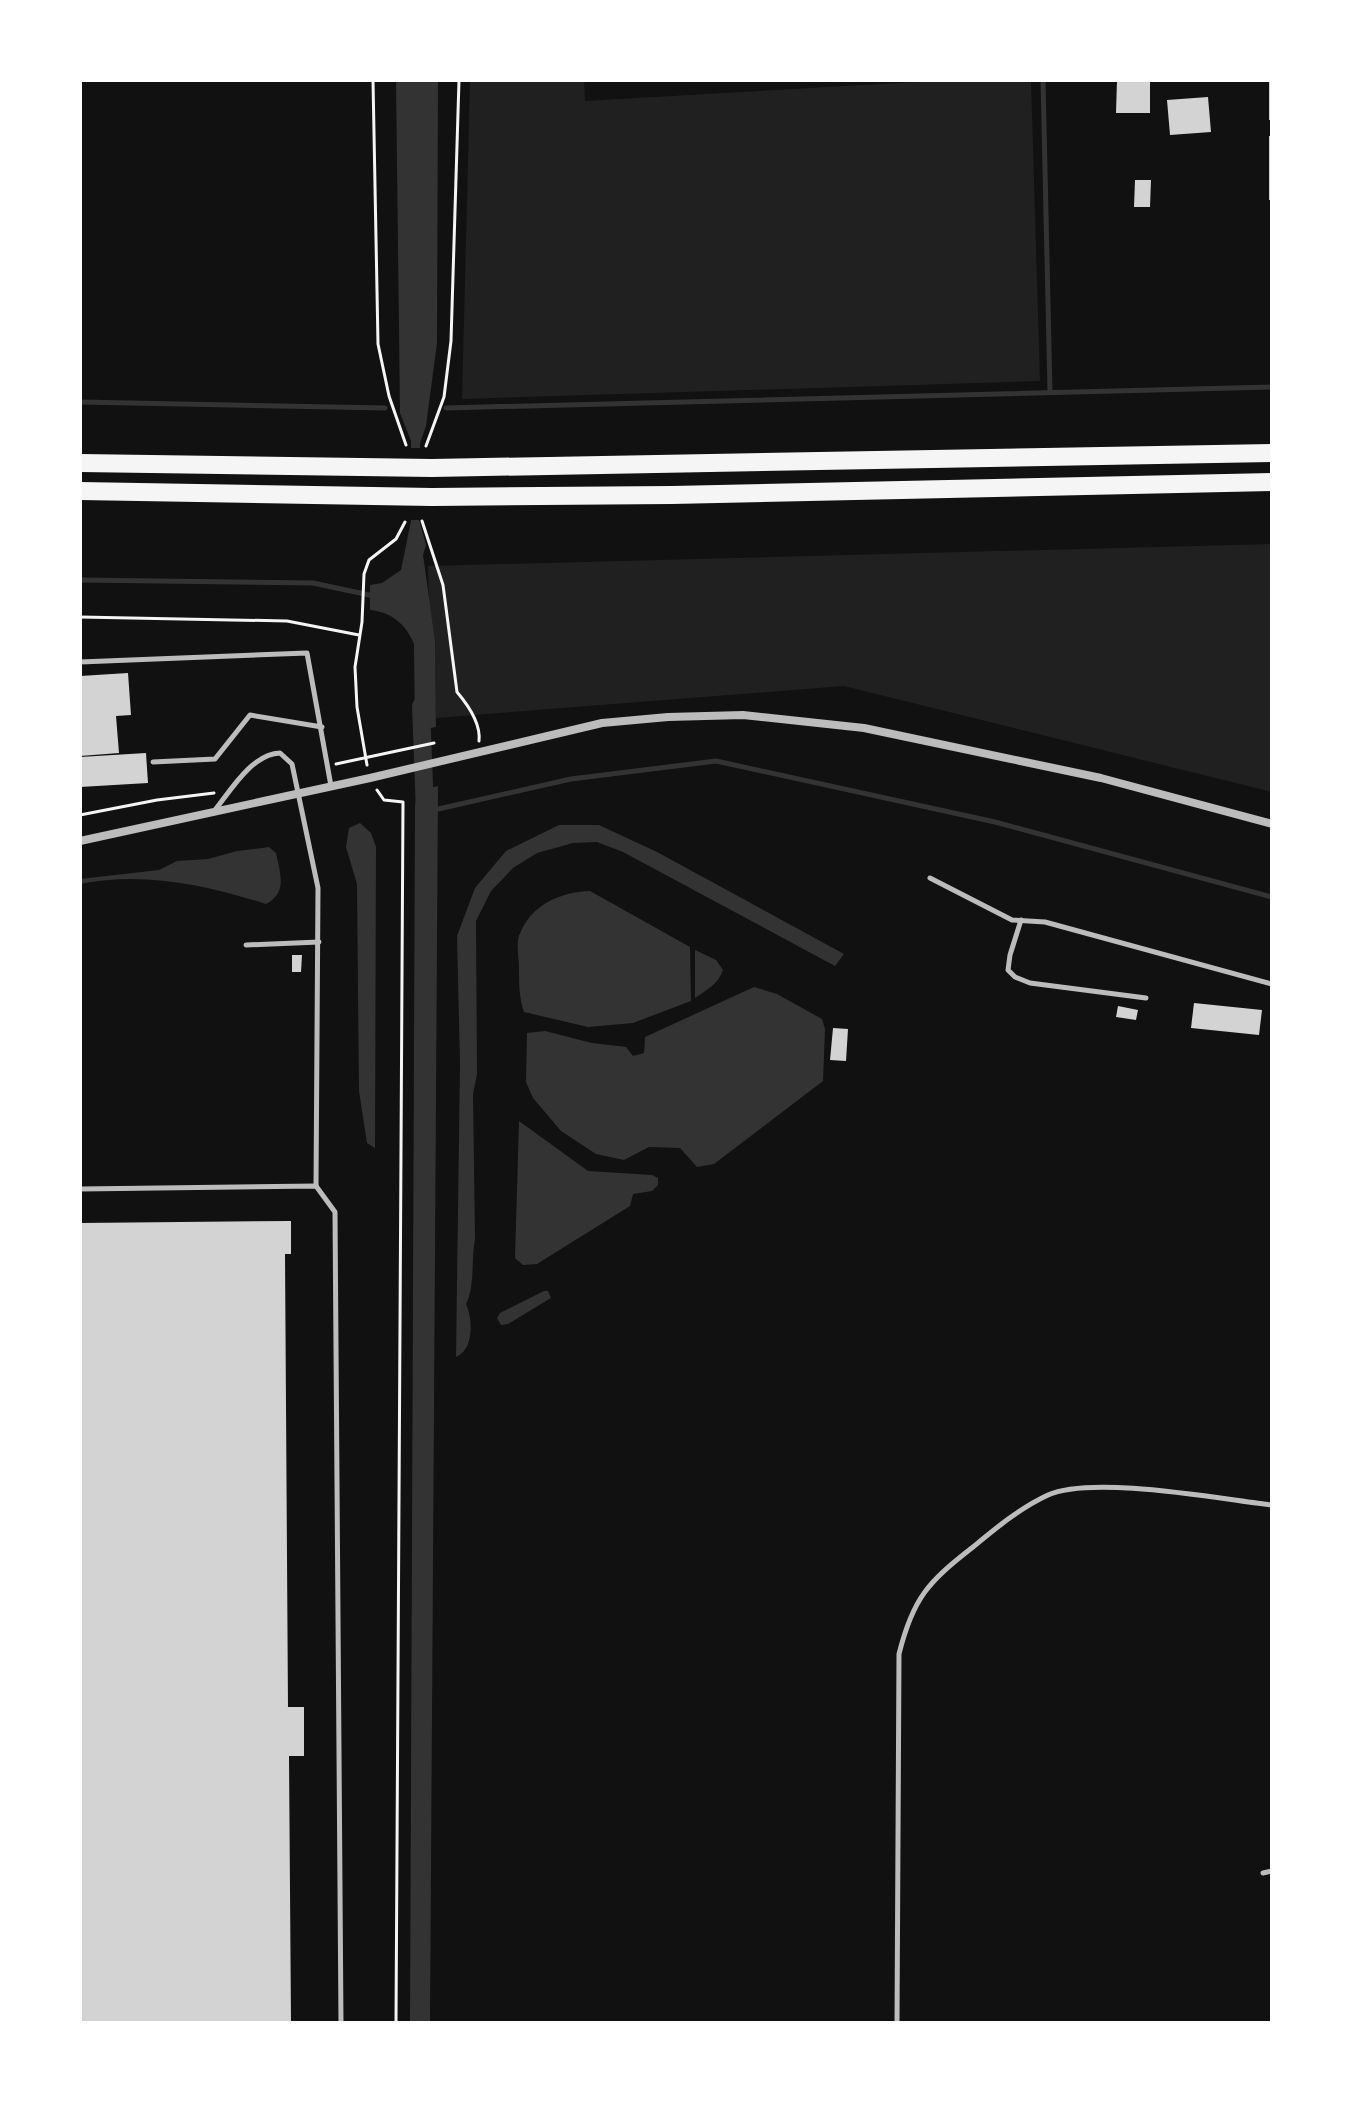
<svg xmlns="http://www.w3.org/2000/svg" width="1352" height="2103" font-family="Ubuntu,sans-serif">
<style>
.green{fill:#202020}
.water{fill:#333}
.pier{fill:#111}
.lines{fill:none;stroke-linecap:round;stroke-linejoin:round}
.stream{stroke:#333;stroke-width:5}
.canal{stroke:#333;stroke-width:18}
.building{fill:#d3d3d3}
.path{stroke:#f5f5f5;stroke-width:3}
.service{stroke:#bcbcbc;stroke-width:5}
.minor{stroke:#bcbcbc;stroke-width:8}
.motorway{stroke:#f5f5f5;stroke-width:18}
</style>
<rect width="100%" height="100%" fill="#111"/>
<g class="green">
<path d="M 470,80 L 584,80 L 585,101 L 951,80 L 1031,80 L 1040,381 L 462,399 Z"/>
<path d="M 1272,544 L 1272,792 L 844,686 L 436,718 L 435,641 L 429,601 L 428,566 Z"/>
</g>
<g class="water">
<path d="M 396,80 L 438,80 L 437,343 L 426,426 L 420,443 L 419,520 L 426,545 L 423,555 L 435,641 L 436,727 L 415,731 L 414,644 C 406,624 391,612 370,610 L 370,585 L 382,583 L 401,570 L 411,521 L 411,441 L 400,413 Z"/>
<path d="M 438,786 L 430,2023 L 410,2023 L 415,806 L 417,791 Z"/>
<path d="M 360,823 L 371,833 L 376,847 L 375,1148 L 367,1143 L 359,1091 L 357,884 L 346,847 L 349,828 Z"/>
<path d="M 559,825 L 599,825 L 657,852 L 844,954 L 835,966 L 623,852 L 597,842 L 573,843 L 537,853 L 513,868 L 491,891 L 476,921 L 477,1074 L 473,1094 L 475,1239 C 471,1259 475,1288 466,1304 C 473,1319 474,1350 456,1357 L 460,1063 L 457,936 L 475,888 L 506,851 Z"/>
<path d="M 269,847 L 276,853 C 280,873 288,893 266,904 C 206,885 143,871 80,884 L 80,879 L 159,870 L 177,861 L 208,859 L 237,851 Z"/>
<path d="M 590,891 L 690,947 L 691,1001 L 633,1023 L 588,1027 L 524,1012 C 519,997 519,984 519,968 C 519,958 516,945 519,936 C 530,905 560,892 590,891 Z"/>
<path d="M 695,950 L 716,960 L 723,970 C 719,983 707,990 695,998 Z"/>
<path d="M 754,987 L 777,994 L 822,1019 L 825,1029 L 823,1081 L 714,1164 L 697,1167 L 680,1148 L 649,1147 L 624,1160 L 596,1154 L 561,1131 L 533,1098 L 526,1082 L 527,1033 L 545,1031 L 592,1043 L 626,1047 L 633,1056 L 644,1053 L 645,1037 Z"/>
<path d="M 519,1121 L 588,1171 L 652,1175 L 658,1178 L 658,1185 L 652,1191 L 633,1194 L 630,1206 L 537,1264 L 523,1265 L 515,1258 Z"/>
<path d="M 544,1291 L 548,1291 L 551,1298 L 508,1324 L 501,1325 L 497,1318 L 500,1313 Z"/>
</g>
<rect class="pier" x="407" y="448" width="16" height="72"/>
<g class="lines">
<g class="stream">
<path d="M 1043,80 L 1050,392"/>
<path d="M 80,402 L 385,408"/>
<path d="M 446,408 L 1272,387"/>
<path d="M 80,580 L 313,583 L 374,596"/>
<path d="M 434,810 L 571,779 L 716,761 L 995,822 L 1272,897"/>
</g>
<path class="canal" d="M 421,706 L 425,812"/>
</g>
<g class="building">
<path d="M 1117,80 L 1150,80 L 1150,113 L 1116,113 Z"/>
<rect x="1269" y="80" width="3" height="40"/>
<path d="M 1208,97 L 1211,132 L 1170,135 L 1167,100 Z"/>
<rect x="1269" y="136" width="3" height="64"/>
<path d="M 1135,180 L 1151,180 L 1150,207 L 1134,207 Z"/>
<path d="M 128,673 L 131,715 L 116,716 L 119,753 L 80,756 L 80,676 Z"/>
<path d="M 146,753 L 148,783 L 80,787 L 80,757 Z"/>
<path d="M 292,955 L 302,955 L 301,972 L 292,972 Z"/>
<path d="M 1194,1003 L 1262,1010 L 1259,1035 L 1191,1028 Z"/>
<path d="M 1118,1006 L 1138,1010 L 1136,1020 L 1116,1017 Z"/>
<path d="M 833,1028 L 848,1029 L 846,1061 L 830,1060 Z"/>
<path d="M 291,1221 L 291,1254 L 285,1254 L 288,1707 L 304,1707 L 304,1756 L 289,1756 L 291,2023 L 80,2023 L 80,1223 Z"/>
</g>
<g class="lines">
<g class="path">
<path d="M 373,80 L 378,344 L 389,396 L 406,445"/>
<path d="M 426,446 L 444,397 L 451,341 L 459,80"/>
<path d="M 422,521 L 443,585 L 457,692 C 468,705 481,724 479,741"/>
<path d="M 80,617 L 287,621 L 359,635"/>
<path d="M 336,764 L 434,743"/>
<path d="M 367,765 L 357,707 L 355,667 L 362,622 L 364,574 L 369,560 L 396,539 L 405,522"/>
<path d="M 377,790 L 384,800 L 403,802 L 396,2023"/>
<path d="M 80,815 L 157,800 L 214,793"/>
</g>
<g class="service">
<path d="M 80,662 L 307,653 L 331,786"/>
<path d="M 153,762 L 215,759 L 250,715 L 322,727"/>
<path d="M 215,810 C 231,790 252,754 280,753 L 292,764 L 318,888 L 316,1186"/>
<path d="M 930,878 L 1012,920 L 1045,922 L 1272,984"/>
<path d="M 1021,920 L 1010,955 L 1008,970 L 1015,977 L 1030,983 L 1146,998"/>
<path d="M 246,945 L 319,942"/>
<path d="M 80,1189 L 316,1186 L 335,1212 L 341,2023"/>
<path d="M 1263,1873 L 1272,1871"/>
<path d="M 897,2023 L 899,1654 C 913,1598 928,1582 973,1547 C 996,1528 1020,1508 1048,1495 C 1092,1475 1220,1499 1272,1505"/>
</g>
<path class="minor" d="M 80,841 L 370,778 L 602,723 L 668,717 L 743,715 L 864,728 L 1101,778 L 1272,824"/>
<g class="motorway">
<path d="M 80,463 L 432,468 L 1272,453"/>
<path d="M 80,491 L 432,497 L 672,495 L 1272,482"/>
</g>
</g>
<rect width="1352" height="2103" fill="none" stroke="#ffffff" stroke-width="164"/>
</svg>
